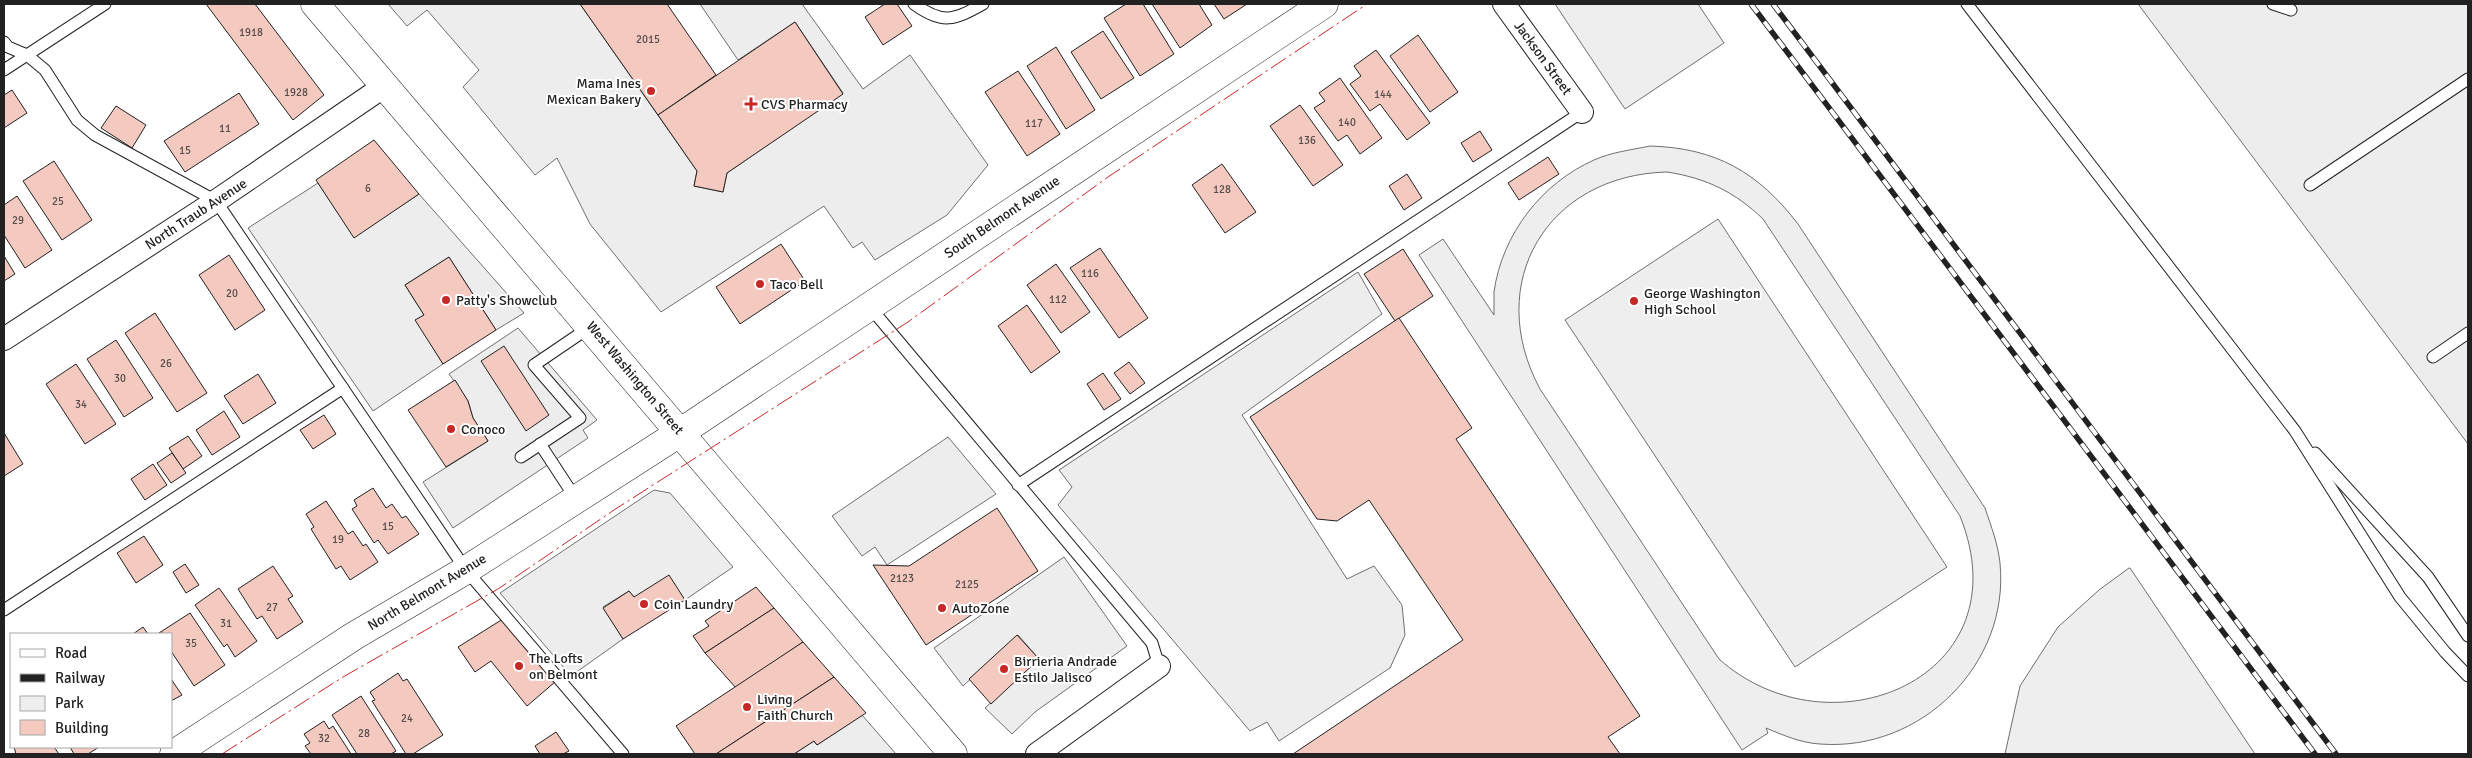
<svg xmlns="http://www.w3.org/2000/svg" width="2472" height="758" font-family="Signika,sans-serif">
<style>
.green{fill:#eee;stroke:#6f6f6f;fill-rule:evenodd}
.parking{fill:#ededed;stroke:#6f6f6f}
.building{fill:#f3c9c0;stroke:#222}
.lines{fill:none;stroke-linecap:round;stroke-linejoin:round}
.service-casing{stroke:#222;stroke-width:13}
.minor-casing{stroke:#222;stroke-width:24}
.secondary-casing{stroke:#222;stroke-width:29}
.primary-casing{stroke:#222;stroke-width:29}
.service{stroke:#fff;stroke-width:11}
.minor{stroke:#fff;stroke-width:22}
.secondary{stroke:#fff;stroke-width:28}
.primary{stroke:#fff;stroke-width:28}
.rail-casing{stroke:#222;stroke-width:5.5}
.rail{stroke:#fff;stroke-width:4;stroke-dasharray:11;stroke-linecap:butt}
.power{stroke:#c62828;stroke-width:1;stroke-dasharray:18 4 2.5 4;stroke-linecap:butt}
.poi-dot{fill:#c62828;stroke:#fff;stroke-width:2}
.labels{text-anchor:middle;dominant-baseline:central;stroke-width:4;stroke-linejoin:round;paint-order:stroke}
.number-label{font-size:11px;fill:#564c4a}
.street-label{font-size:14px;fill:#222;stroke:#fff}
.poi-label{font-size:14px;fill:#222;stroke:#fff;text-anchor:start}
</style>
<rect width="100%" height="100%" fill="#fff"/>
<g class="green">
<path d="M 1555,4 L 1698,4 L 1724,43 L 1625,109 Z"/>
<path d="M 1650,146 C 1716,148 1758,172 1798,224 L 1985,508 C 1991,526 1998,544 2000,563 C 2010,664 1921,752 1820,744 C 1801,743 1783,735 1766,728 L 1768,733 L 1742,750 L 1419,255 L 1443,239 L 1494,315 C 1494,307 1494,299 1494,292 C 1502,234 1542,183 1594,160 C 1612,152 1631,150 1650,146 ZM 1667,172 C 1706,178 1735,192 1763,219 L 1960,516 C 2025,678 1830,758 1719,659 L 1540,389 C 1483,283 1547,175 1667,172 Z"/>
<path d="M 1718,219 L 1947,567 L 1795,667 L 1565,320 Z"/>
<path d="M 2129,568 L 2130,568 L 2255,754 L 2005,754 L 2020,686 L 2058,627 L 2099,590 Z"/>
</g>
<g class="parking">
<path d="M 388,4 L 580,4 L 697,171 L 694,186 L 723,192 L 727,173 L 843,93 L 795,22 L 738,60 L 700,4 L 802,4 L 863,89 L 910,55 L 988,165 L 947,215 L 875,260 L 862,242 L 853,248 L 824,206 L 661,312 L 590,224 L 557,158 L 535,175 L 463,87 L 479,70 L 427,10 L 407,26 Z"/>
<path d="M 2138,4 L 2468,4 L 2468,444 Z"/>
<path d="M 318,183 L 354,237 L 419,194 L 524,313 L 496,330 L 449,257 L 405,285 L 424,315 L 416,320 L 443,364 L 373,411 L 248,228 Z"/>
<path d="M 1358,272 L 1382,314 L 1242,415 L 1347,579 L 1374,566 L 1402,605 L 1405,635 L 1390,668 L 1279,741 L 1267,722 L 1250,731 L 1058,505 L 1072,487 L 1059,470 Z"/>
<path d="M 518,328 L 597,420 L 583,430 L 588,438 L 453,528 L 423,482 L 488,441 L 473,418 L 468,401 L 449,374 Z"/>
<path d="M 948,437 L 996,494 L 887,565 L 875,547 L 862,556 L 832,516 Z"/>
<path d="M 654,490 L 670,493 L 733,567 L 685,600 L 634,597 L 629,591 L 603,607 L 623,639 L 571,676 L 500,593 Z"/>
<path d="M 1064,557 L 1127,646 L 1035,712 L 1012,734 L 985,708 L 1039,659 L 1018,635 L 963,686 L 934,648 Z"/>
<path d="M 862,715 L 896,754 L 794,754 L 814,741 L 817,745 Z"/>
</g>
<g class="building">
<path d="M 206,4 L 255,4 L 324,95 L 293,120 Z"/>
<path d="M 580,4 L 667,4 L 716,75 L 658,115 Z"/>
<path d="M 885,4 L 897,4 L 912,26 L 883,45 L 865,17 Z"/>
<path d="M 1126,4 L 1143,4 L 1174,54 L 1140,76 L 1104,18 Z"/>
<path d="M 1152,4 L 1199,4 L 1212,25 L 1180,48 Z"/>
<path d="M 1214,4 L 1247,4 L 1224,19 Z"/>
<path d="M 795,22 L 843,94 L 727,173 L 723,192 L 694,186 L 697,171 L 658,115 Z"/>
<path d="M 1103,31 L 1134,78 L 1101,99 L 1071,52 Z"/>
<path d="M 1418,35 L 1458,92 L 1430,112 L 1390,56 Z"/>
<path d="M 1056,47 L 1095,110 L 1066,129 L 1027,66 Z"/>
<path d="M 1376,50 L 1430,123 L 1407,140 L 1380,104 L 1370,111 L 1350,84 L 1361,76 L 1354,66 Z"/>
<path d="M 1018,71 L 1060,134 L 1027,156 L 985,92 Z"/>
<path d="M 1340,78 L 1382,138 L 1360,154 L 1347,135 L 1338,141 L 1314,108 L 1325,101 L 1319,93 Z"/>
<path d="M 12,90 L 27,113 L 4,128 L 4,95 Z"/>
<path d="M 239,93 L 259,124 L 185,172 L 164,141 Z"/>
<path d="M 1300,105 L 1343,165 L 1313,186 L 1270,126 Z"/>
<path d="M 116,106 L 146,125 L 132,148 L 101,128 Z"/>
<path d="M 1480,131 L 1492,150 L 1473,162 L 1461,143 Z"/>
<path d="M 374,140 L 419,194 L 354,238 L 316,180 Z"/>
<path d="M 1548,157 L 1559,174 L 1519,200 L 1508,183 Z"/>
<path d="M 54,161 L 92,220 L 62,240 L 23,181 Z"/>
<path d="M 1222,164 L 1256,212 L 1225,233 L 1192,185 Z"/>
<path d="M 1407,174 L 1422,198 L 1404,210 L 1389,186 Z"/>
<path d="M 17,196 L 52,250 L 25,268 L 4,235 L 4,205 Z"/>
<path d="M 781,244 L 805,281 L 740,324 L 716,287 Z"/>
<path d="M 1100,248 L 1148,318 L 1119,338 L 1070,268 Z"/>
<path d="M 1403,249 L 1433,296 L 1395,321 L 1364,274 Z"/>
<path d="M 229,255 L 265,310 L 235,330 L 199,275 Z"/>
<path d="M 4,256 L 15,274 L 4,281 Z"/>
<path d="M 449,257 L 496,330 L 443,364 L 415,320 L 424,315 L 405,285 Z"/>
<path d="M 1056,264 L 1090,312 L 1061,333 L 1027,285 Z"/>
<path d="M 1027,305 L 1060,352 L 1031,373 L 998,326 Z"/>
<path d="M 155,313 L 207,393 L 177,412 L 125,333 Z"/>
<path d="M 1399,318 L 1472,428 L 1456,439 L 1640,716 L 1608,737 L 1620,754 L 1293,754 L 1463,640 L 1369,500 L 1337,521 L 1317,519 L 1250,417 Z"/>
<path d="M 116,340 L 153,398 L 124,417 L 87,359 Z"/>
<path d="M 504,346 L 549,415 L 526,431 L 481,361 Z"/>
<path d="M 1129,362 L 1145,383 L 1130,394 L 1114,373 Z"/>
<path d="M 76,364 L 116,424 L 85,444 L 46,384 Z"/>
<path d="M 1103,373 L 1121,399 L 1104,410 L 1087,384 Z"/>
<path d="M 258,374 L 276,403 L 243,424 L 224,396 Z"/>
<path d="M 455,380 L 468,401 L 473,418 L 488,441 L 446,467 L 408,410 Z"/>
<path d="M 224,411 L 240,437 L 212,455 L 196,430 Z"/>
<path d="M 324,415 L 336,434 L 313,449 L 300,430 Z"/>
<path d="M 4,433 L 23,464 L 4,476 Z"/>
<path d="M 188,436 L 202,456 L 183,469 L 169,448 Z"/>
<path d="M 172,453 L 186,473 L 171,483 L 157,463 Z"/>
<path d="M 153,464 L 167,485 L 145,500 L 131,479 Z"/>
<path d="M 373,488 L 386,508 L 392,504 L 402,518 L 406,516 L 419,534 L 388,554 L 378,540 L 374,543 L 352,509 L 357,506 L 354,500 Z"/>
<path d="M 326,501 L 348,534 L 353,531 L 363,546 L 366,544 L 378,562 L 350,580 L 341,566 L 336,569 L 311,529 L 314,527 L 306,514 Z"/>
<path d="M 997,508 L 1038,571 L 926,645 L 873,565 L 909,566 Z"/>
<path d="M 144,536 L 163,565 L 136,583 L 117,553 Z"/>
<path d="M 185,564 L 199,585 L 186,593 L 173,572 Z"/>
<path d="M 273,566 L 293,596 L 288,599 L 303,622 L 277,639 L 262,616 L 257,619 L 238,589 Z"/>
<path d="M 669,575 L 685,600 L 623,639 L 603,608 L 629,591 L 634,597 Z"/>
<path d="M 756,587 L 774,608 L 705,653 L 693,636 L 709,626 L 705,621 Z"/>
<path d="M 219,588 L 257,641 L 235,657 L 227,644 L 224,647 L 195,605 Z"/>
<path d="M 774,608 L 803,642 L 736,688 L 705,653 Z"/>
<path d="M 190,613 L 225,665 L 194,686 L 171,651 L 171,634 L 159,633 Z"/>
<path d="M 503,619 L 555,682 L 527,706 L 491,661 L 475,672 L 458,647 Z"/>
<path d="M 143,627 L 148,634 L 133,634 Z"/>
<path d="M 1017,635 L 1039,659 L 991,704 L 969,679 Z"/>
<path d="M 803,642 L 834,677 L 716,754 L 695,754 L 676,726 Z"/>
<path d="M 398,673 L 403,681 L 407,679 L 443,735 L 413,754 L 406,754 L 372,701 L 375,700 L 370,692 Z"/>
<path d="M 834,677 L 866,713 L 817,745 L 814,741 L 794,754 L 716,754 Z"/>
<path d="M 171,679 L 182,695 L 171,701 Z"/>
<path d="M 361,696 L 396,751 L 391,754 L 357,754 L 332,715 Z"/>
<path d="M 324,721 L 329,729 L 333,726 L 351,754 L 311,754 L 305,746 L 310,743 L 304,734 Z"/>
<path d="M 556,732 L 569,751 L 563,754 L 540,754 L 535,746 Z"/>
<path d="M 14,747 L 54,747 L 59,754 L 16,754 Z"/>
<path d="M 70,747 L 99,747 L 88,754 L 74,754 Z"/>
</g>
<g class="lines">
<g class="service-casing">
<g id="service">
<path d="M 914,4 C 943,25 954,20 983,4"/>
<path d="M 1967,4 L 2295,431 L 2400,597 L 2445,652 L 2468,676"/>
<path d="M 2273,4 L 2291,10"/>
<path d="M 4,42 L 8,47 L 27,55 L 45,70 L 77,120 L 95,135 L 216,201 L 466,570 L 623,754"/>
<path d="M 4,70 L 105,4"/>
<path d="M 2310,185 L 2468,79"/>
<path d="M 869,306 L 1152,643 L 1159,666"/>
<path d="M 2433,357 L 2468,333"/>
<path d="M 540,444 L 576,499"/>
<path d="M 2315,453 L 2428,577 L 2468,636"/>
<path d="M 521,457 L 580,418 L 534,365 L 590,327"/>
<path d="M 1018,485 L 1582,112"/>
<path d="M 4,610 L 343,388"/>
</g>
</g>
<g class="minor-casing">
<g id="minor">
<path d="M 1504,4 L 1582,112"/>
<path d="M 4,339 L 216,201 L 386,85"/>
<path d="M 1037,754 L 1159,666"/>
</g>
</g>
<g class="secondary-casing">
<path id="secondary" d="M 174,754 L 354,636 L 466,570 L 681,432 L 1324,4"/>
</g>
<g class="primary-casing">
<path id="primary" d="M 315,4 L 953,754"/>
</g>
<use href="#service" class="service"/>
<use href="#minor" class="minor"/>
<use href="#secondary" class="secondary"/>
<use href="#primary" class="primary"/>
<g class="rail-casing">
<g id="rail">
<path d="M 1751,4 L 2315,754"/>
<path d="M 1773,4 L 2336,754"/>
</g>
</g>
<use href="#rail" class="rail"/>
<path class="power" d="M 222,754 L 343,677 L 498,589 L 614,510 L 908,322 L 1108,177 L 1367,4"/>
</g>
<g class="poi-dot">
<circle cx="651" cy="91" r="5"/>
<path d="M748.5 96.5h5v5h5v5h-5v5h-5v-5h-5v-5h5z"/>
<circle cx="760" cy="284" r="5"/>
<circle cx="446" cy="300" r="5"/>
<circle cx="1634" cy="301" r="5"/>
<circle cx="451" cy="429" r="5"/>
<circle cx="644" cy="604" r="5"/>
<circle cx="942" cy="608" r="5"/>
<circle cx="519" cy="666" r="5"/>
<circle cx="1004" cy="669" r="5"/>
<circle cx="747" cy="707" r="5"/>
</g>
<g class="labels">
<g class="number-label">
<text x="251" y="32">1918</text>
<text x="648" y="39">2015</text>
<text x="296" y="92">1928</text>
<text x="1383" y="94">144</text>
<text x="1347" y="122">140</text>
<text x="1034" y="123">117</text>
<text x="225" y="128">11</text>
<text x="1307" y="140">136</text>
<text x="185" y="150">15</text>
<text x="368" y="188">6</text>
<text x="1222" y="189">128</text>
<text x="58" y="201">25</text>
<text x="18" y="220">29</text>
<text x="1090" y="273">116</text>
<text x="232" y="293">20</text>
<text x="1058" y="299">112</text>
<text x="166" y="363">26</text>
<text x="120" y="378">30</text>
<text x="81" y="404">34</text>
<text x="388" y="526">15</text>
<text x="338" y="539">19</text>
<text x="902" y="578">2123</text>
<text x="967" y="584">2125</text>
<text x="272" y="607">27</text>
<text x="226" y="623">31</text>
<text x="191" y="643">35</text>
<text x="407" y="718">24</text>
<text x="364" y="733">28</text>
<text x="324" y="738">32</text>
</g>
<g class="street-label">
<text transform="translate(1543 58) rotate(54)">Jackson Street</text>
<text transform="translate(196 214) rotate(-33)">North Traub Avenue</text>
<text transform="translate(1002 217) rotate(-34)">South Belmont Avenue</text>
<text transform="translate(635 378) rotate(50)">West Washington Street</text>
<text transform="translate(427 592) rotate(-31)">North Belmont Avenue</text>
</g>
<g class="poi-label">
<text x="641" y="83" text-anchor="end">Mama Ines<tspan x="641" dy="16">Mexican Bakery</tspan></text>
<text x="761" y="104">CVS Pharmacy</text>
<text x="770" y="284">Taco Bell</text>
<text x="1644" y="293">George Washington<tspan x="1644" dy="16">High School</tspan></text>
<text x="456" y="300">Patty's Showclub</text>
<text x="461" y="429">Conoco</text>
<text x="654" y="604">Coin Laundry</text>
<text x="952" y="608">AutoZone</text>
<text x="529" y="658">The Lofts<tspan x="529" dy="16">on Belmont</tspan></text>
<text x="1014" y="661">Birrieria Andrade<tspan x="1014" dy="16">Estilo Jalisco</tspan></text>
<text x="757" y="699">Living<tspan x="757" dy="16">Faith Church</tspan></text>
</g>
</g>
<rect width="2472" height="758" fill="none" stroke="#222222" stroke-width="10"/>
<rect x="10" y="633" width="162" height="115" fill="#ffffff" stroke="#a7a7a7"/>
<rect x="20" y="649" width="25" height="8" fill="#ffffff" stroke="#a7a7a7"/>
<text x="55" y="658" font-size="15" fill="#222222">Road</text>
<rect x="20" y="674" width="25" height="8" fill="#222222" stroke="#a7a7a7"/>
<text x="55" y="683" font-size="15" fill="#222222">Railway</text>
<rect x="20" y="696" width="25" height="15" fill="#eeeeee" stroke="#a7a7a7"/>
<text x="55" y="708" font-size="15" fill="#222222">Park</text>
<rect x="20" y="720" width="25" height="15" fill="#f3c9c0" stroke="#a7a7a7"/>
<text x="55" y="733" font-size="15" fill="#222222">Building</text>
</svg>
